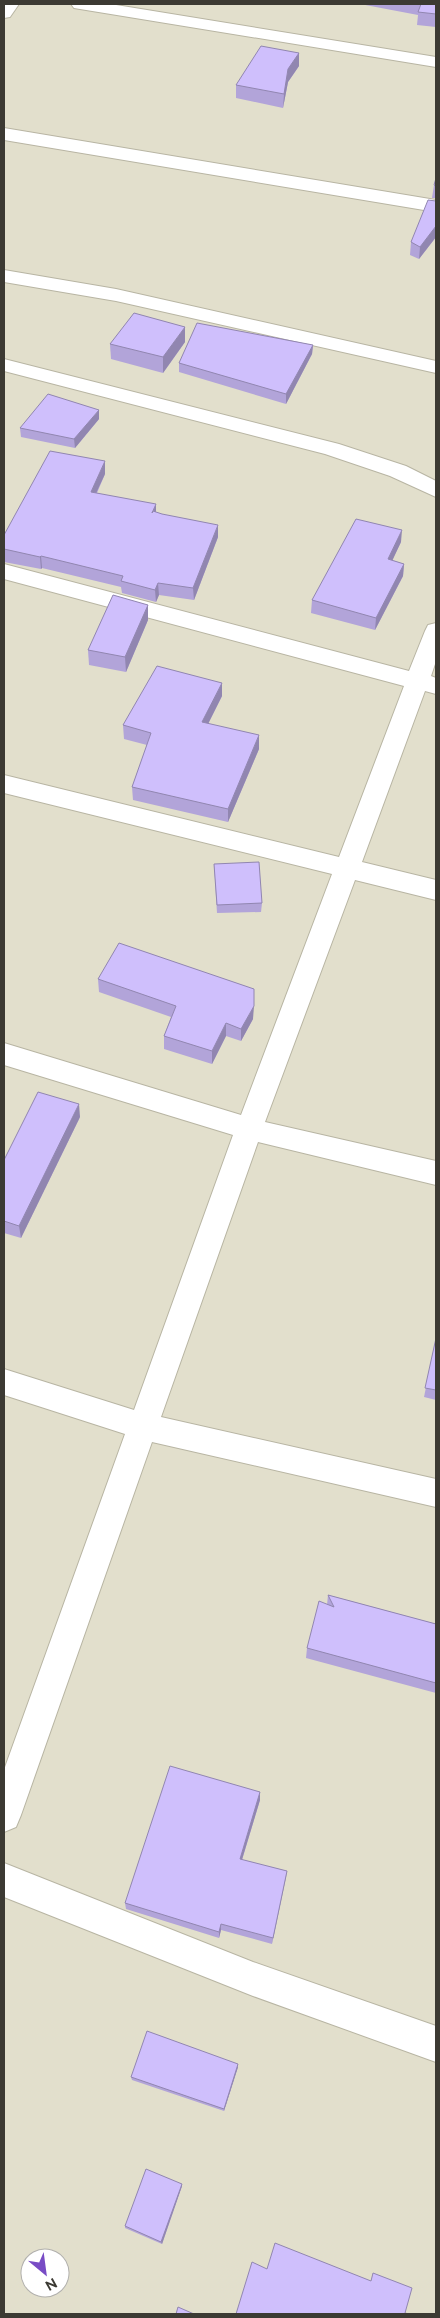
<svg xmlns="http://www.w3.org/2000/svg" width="440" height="2318" font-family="Raleway,sans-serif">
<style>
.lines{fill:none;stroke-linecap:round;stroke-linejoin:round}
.street-casing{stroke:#b8b5a3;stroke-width:2}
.secondary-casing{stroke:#b8b5a3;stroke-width:2}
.street{fill:#fff;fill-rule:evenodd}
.secondary{fill:#fff;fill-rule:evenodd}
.wall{fill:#b2a4d9}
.shaded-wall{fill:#9186b0}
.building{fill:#cfbffc;stroke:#9186b0}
</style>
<rect width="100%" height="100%" fill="#e2dfcc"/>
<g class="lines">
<g class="street-casing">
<g id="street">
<path d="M 71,4 L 110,4 L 436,57 L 436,67 L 80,9 L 74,8 Z"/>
<path d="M 4,128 L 436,200 L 436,212 L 4,140 Z"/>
<path d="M 4,270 L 116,289 L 436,361 L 436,373 L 116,301 L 4,282 Z"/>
<path d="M 4,564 L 409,671 L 425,631 L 428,625 L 436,623 L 436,661 L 431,676 L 436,678 L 436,694 L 425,691 L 362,862 L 436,880 L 436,900 L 355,880 L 265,1122 L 436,1161 L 436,1185 L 258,1142 L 161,1417 L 436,1479 L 436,1507 L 152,1442 L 21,1815 L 16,1827 L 4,1832 L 4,1770 L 125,1434 L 4,1395 L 4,1369 L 134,1410 L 233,1135 L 4,1065 L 4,1043 L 241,1115 L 332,874 L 4,793 L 4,775 L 339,857 L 404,686 L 4,579 Z"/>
<path d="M 4,1863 L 253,1962 L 436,2026 L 436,2062 L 253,1996 L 4,1897 Z"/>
</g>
</g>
<g class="secondary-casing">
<g id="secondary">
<path d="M 4,4 L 19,4 L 10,17 L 4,18 Z"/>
<path d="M 4,359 L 339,444 L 406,466 L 436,481 L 436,497 L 390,476 L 325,454 L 4,371 Z"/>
</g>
</g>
<use href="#street" class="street"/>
<use href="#secondary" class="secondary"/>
</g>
<g class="wall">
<path d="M 360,4 L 436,4 L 436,27 L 417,25 L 418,15 Z"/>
<path d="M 299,53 L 299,66 L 288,82 L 283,108 L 236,98 L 236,85 Z"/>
<path d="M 436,178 L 436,198 L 432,198 L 434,185 Z"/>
<path d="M 436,201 L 436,237 L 419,259 L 410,255 L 411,242 Z"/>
<path d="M 185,342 L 163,373 L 111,359 L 110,344 Z"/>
<path d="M 313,345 L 312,354 L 286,404 L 179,372 L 179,363 Z"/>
<path d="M 99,419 L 75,448 L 21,437 L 20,428 Z"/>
<path d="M 105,474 L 97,493 L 156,512 L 218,537 L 194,600 L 159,595 L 156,602 L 122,593 L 121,587 L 42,568 L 41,569 L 4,562 L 4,535 Z"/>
<path d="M 401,542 L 392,560 L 404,564 L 403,576 L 375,630 L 311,613 L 312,600 Z"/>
<path d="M 148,605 L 148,620 L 126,672 L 89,665 L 88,650 Z"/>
<path d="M 222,683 L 222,696 L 208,724 L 259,749 L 228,822 L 133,800 L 132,787 L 147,745 L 124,739 L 123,725 Z"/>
<path d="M 214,864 L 262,903 L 261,912 L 217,913 Z"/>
<path d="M 98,979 L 253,1019 L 241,1041 L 226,1036 L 212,1064 L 164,1049 L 164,1036 L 171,1017 L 99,992 Z"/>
<path d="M 80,1117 L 21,1238 L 4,1233 L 4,1160 Z"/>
<path d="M 436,1338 L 436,1400 L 424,1397 Z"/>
<path d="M 328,1595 L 436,1624 L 436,1693 L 306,1658 L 307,1648 L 327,1605 Z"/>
<path d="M 260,1792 L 260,1800 L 242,1860 L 287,1871 L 272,1944 L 221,1930 L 219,1938 L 126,1909 L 125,1903 Z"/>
<path d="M 238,2067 L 224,2111 L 132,2080 L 131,2077 Z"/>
<path d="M 182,2184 L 182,2186 L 162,2244 L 125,2228 L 125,2226 Z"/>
</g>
<g class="shaded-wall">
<path d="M 299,53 L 299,66 L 288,82 L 283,108 L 284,94 L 288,69 Z"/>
<path d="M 436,226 L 436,237 L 419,259 L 420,247 Z"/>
<path d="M 185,327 L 185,342 L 163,373 L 163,357 Z"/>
<path d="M 313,345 L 312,354 L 286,404 L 286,394 Z"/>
<path d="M 99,410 L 99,419 L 75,448 L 74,439 Z"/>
<path d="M 105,461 L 105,474 L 91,504 L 91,492 Z"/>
<path d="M 156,504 L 156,516 L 152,513 Z"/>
<path d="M 218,525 L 218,537 L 194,600 L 193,588 Z"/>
<path d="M 402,530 L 401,542 L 387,572 L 388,559 Z"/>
<path d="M 41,556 L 42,568 L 41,569 L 40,557 Z"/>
<path d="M 404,564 L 403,576 L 375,630 L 376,618 Z"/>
<path d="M 158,583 L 159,595 L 156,602 L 155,590 Z"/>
<path d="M 148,605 L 148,620 L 126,672 L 125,657 Z"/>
<path d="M 222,683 L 222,696 L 202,736 L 202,722 Z"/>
<path d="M 259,735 L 259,749 L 228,822 L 228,809 Z"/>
<path d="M 254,1006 L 253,1019 L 241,1041 L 241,1029 Z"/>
<path d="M 226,1023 L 226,1036 L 212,1064 L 212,1051 Z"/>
<path d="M 79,1104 L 80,1117 L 21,1238 L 19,1226 Z"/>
<path d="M 260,1792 L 260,1800 L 240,1866 L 240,1859 Z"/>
<path d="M 287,1871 L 286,1877 L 272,1944 L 273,1938 Z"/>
<path d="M 221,1924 L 221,1930 L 219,1938 L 219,1932 Z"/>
<path d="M 238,2064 L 238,2067 L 224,2111 L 224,2109 Z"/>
<path d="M 182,2184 L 182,2186 L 162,2244 L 161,2242 Z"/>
</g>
<g class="building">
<path d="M 421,4 L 436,4 L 436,14 L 418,12 Z"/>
<path d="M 261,46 L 299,53 L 288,69 L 284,94 L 236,85 Z"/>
<path d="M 436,178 L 436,186 L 434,185 Z"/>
<path d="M 428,200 L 436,201 L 436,226 L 420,247 L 411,242 Z"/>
<path d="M 134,313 L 185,327 L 163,357 L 110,344 Z"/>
<path d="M 197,323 L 313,345 L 286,394 L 179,363 Z"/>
<path d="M 48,394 L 99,410 L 74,439 L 20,428 Z"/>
<path d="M 50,451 L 105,461 L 91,492 L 156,504 L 152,513 L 153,511 L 162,514 L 218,525 L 193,588 L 158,583 L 155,590 L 121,581 L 123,576 L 41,556 L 40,557 L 4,549 L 4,535 Z"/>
<path d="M 356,519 L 402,530 L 388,559 L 404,564 L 376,618 L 312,600 Z"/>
<path d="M 113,595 L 148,605 L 125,657 L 88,650 Z"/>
<path d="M 157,666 L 222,683 L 202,722 L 259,735 L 228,809 L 132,787 L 151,733 L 123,725 Z"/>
<path d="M 259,862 L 262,903 L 217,905 L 214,864 Z"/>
<path d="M 119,943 L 254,989 L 254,1006 L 241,1029 L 226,1023 L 212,1051 L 164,1036 L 176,1006 L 98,979 Z"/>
<path d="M 38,1092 L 79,1104 L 19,1226 L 4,1221 L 4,1160 Z"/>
<path d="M 436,1338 L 436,1390 L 425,1388 Z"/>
<path d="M 328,1595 L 436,1624 L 436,1683 L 307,1648 L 319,1601 L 334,1607 Z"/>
<path d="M 170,1766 L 260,1792 L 240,1859 L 287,1871 L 273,1938 L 221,1924 L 219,1932 L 125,1903 Z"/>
<path d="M 147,2031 L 238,2064 L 224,2109 L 131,2077 Z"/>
<path d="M 146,2169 L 182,2184 L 161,2242 L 125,2226 Z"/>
<path d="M 275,2243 L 371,2281 L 373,2273 L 412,2288 L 405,2313 L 409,2314 L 236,2314 L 252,2262 L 267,2269 Z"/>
<path d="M 178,2307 L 194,2314 L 176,2314 Z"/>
</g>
<rect width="440" height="2318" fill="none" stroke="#3c3a33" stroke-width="10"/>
<g transform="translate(45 2273) rotate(151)"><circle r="24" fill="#ffffff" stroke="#b1b0ad"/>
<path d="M0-4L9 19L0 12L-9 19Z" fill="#784cc5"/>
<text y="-8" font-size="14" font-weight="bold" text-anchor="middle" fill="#3c3a33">N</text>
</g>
</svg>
